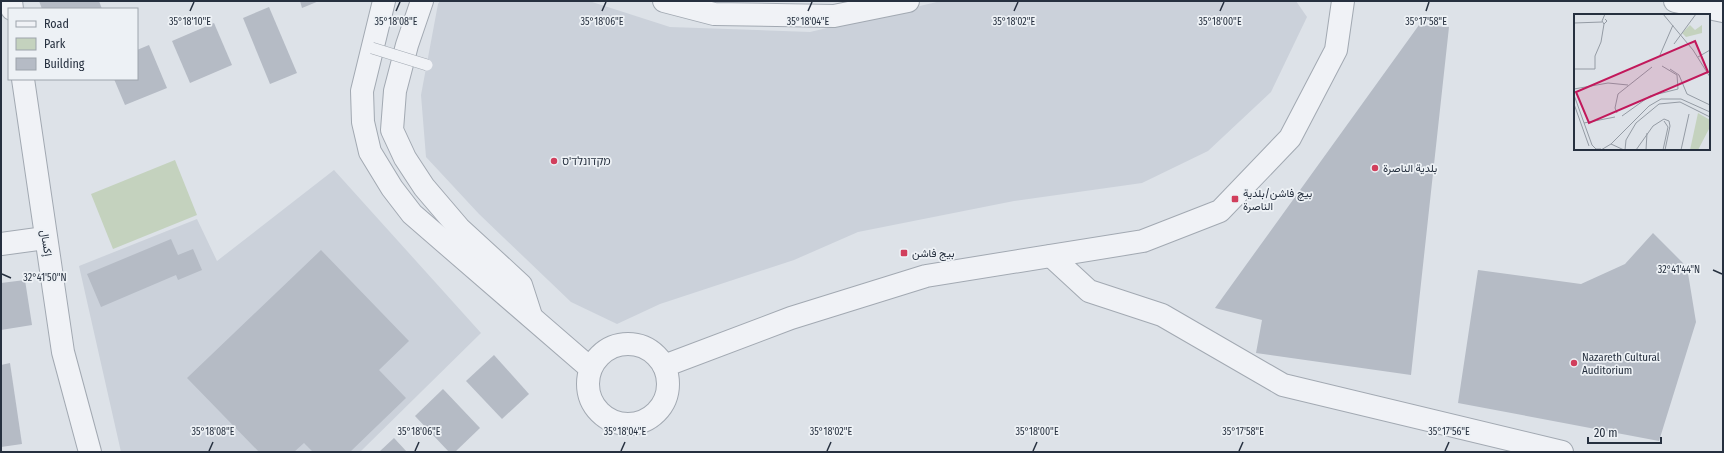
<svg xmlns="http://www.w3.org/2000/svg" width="1724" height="453" font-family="'Fira Sans Condensed',Vazirmatn,'Noto Sans Hebrew',sans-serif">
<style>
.built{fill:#cbd1da}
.green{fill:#c4d2be}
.building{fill:#b5bbc5}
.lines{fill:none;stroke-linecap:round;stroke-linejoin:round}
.street-casing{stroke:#a2a9b2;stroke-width:24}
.street{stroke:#f0f2f6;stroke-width:22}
.lane-bridge-casing{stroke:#a2a9b2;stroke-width:12;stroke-linecap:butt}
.lane-bridge{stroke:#f0f2f6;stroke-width:11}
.ticks{fill:none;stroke:#26303f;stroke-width:1.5}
.poi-dot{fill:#d13e5c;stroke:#edf1f5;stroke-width:1.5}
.labels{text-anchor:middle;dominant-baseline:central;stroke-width:3.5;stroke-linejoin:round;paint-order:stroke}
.poi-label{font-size:11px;fill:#26303f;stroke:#edf1f5;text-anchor:start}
.street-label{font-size:11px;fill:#26303f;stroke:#edf1f5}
.inset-road{fill:none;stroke:#949ba4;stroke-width:1}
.view{fill:#c2185b;fill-opacity:0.15;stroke:#c2185b;stroke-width:2}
.inset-edge{fill:none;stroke:#26303f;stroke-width:2}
.ticks-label{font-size:10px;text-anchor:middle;fill:#26303f;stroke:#edf1f5;stroke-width:3.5;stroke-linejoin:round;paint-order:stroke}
</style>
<rect width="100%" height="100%" fill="#dde2e8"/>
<g class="built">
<path d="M 440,1 L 589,1 L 670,27 L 810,32 L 941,1 L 1296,1 L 1307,17 L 1271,92 L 1208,151 L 1142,183 L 1014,201 L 858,232 L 794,260 L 660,304 L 617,324 L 571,302 L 479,214 L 426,157 L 421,95 L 438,4 Z"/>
<path d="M 334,170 L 481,333 L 360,452 L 121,452 L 79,266 L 197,219 L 217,261 Z"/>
</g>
<path class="green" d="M 175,160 L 197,215 L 113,249 L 91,194 Z"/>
<g class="building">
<path d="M 39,1 L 99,1 L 102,9 L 42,9 Z"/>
<path d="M 300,1 L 319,1 L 302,8 Z"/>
<path d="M 269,7 L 297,73 L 270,84 L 243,18 Z"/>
<path d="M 214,23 L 232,65 L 190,83 L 172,41 Z"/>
<path d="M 1419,25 L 1449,27 L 1411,375 L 1256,353 L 1262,320 L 1215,308 Z"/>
<path d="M 149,45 L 167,88 L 125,105 L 114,79 L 137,79 L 137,50 Z"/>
<path d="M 1653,233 L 1687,267 L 1696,322 L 1659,441 L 1458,403 L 1478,270 L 1581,284 L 1625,264 Z"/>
<path d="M 171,239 L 178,255 L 193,249 L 202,270 L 178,280 L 176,275 L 101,307 L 87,274 Z"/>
<path d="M 321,250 L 409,341 L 379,370 L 406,398 L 350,452 L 313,452 L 304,443 L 294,452 L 259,452 L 187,378 Z"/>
<path d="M 25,280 L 32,325 L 1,330 L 1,283 Z"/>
<path d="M 494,355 L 529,394 L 502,419 L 466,381 Z"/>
<path d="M 10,363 L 22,444 L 1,447 L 1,365 Z"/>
<path d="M 443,389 L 480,428 L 455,452 L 449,452 L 415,416 Z"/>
<path d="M 394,438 L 407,452 L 379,452 Z"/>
</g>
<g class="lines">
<g class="street-casing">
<g id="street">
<path d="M 11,1 L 12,9"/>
<path d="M 384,1 L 362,91 L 363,122 L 370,152 L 392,188 L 412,214 L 590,368"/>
<path d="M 422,1 L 407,45 L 395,91 L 392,130 L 405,158 L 424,187 L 459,228 L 521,285 L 531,316"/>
<path d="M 664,1 L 714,14 L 834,16 L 908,1"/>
<path d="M 1675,1 L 1723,11"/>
<path d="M 23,79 L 63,352 L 90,452"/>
<path d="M 1,244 L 45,238"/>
<path d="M 1051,256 L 1089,291 L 1162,315 L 1283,385 L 1562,452"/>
<circle cx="628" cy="384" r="40"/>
<path d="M 664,366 L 791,318 L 926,276 L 1143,241 L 1220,211 L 1290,138 L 1336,50 L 1343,1"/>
</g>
</g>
<use href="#street" class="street"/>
<g class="lane-bridge-casing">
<path id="lane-bridge" d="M 372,48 L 427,65"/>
</g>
<use href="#lane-bridge" class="lane-bridge"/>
</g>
<path class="ticks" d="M 190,11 L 194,2M 396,11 L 400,2M 602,11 L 606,2M 808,11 L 812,2M 1014,11 L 1018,2M 1220,11 L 1224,2M 1426,11 L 1429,2M 1713,270 L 1722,274M 2,274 L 11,278M 209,451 L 213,442M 415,451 L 419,442M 621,451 L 625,442M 827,451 L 831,442M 1033,451 L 1037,442M 1239,451 L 1243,442M 1445,451 L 1449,442"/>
<g class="poi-dot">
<circle cx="554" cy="161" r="4"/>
<circle cx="1375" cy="168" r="4"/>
<rect x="1231" y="195" width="8" height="8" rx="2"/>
<rect x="900" y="249" width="8" height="8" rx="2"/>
<circle cx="1574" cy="363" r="4"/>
</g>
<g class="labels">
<g class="poi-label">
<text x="562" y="161">מקדונלד'ס</text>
<text x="1383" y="168">بلدية الناصرة</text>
<text x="1243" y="193">بيچ فاشن/بلدية<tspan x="1243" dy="13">الناصرة</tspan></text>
<text x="912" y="253">بيج فاشن</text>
<text x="1582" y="357">Nazareth Cultural<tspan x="1582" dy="13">Auditorium</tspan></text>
</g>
<g class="street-label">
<text transform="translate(46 243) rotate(81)">إكسال</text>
</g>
</g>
<g transform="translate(1574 14)">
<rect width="136" height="136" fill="#dde2e8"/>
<path d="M 116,11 L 121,16 L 128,11 L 128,19 L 112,23 L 108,19 ZM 124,99 L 136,106 L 136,113 L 124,136 L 116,136 Z" fill="#c4d2be"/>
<path class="inset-road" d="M 89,0 L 119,36 L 136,63M 31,5 L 33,7 L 30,10 L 28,7 L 31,0M 0,9 L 28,8M 100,30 L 122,0M 86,41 L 99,11M 124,43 L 136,36M 0,55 L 21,55 L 21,42 L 27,28 L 30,10M 96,55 L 105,61 L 113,80 L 136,91M 0,75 L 34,69 L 54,71M 0,81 L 18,131 L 22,135 L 27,135M 0,90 L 15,132M 43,99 L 41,94 L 44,80 L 78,53M 48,102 L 76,82 L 104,75 L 103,61 L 88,52M 10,109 L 41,103M 37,130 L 75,92 L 87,85 L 107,85 L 136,98M 27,136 L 37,130 L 50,136M 51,136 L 52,126 L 62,109 L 85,90 L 106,88 L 136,103M 62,136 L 79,112 L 90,105 L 95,107 L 96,112 L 91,136M 72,136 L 73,119M 89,136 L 94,113 L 90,107M 107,136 L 115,100"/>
<path class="view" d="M 121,27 L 134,58 L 15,109 L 2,78 Z"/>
<rect width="136" height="136" class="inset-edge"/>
</g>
<g class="ticks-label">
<text x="190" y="25">35°18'10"E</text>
<text x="1426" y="25">35°17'58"E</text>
<text x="396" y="25">35°18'08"E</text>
<text x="602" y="25">35°18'06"E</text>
<text x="808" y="25">35°18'04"E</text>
<text x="1014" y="25">35°18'02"E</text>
<text x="1220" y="25">35°18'00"E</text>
<text x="1679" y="273">32°41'44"N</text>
<text x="45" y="281">32°41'50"N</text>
<text x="213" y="435">35°18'08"E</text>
<text x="419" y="435">35°18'06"E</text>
<text x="625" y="435">35°18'04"E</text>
<text x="831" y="435">35°18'02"E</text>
<text x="1037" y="435">35°18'00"E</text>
<text x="1243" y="435">35°17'58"E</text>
<text x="1449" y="435">35°17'56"E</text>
</g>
<rect width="1724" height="453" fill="none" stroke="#26303f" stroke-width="4"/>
<rect x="8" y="8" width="130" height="72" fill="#edf1f5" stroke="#9da4ac"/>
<rect x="16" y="21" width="20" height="6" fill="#f0f2f6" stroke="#9da4ac"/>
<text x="44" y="28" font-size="12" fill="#26303f">Road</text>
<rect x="16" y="38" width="20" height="12" fill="#c4d2be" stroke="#9da4ac"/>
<text x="44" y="48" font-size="12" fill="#26303f">Park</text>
<rect x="16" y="58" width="20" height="12" fill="#b5bbc5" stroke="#9da4ac"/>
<text x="44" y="68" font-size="12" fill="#26303f">Building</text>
<path d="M1588 437v6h73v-6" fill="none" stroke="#26303f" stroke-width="2"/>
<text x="1594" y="437" font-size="12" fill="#26303f" stroke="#edf1f5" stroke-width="3" paint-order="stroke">20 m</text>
</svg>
